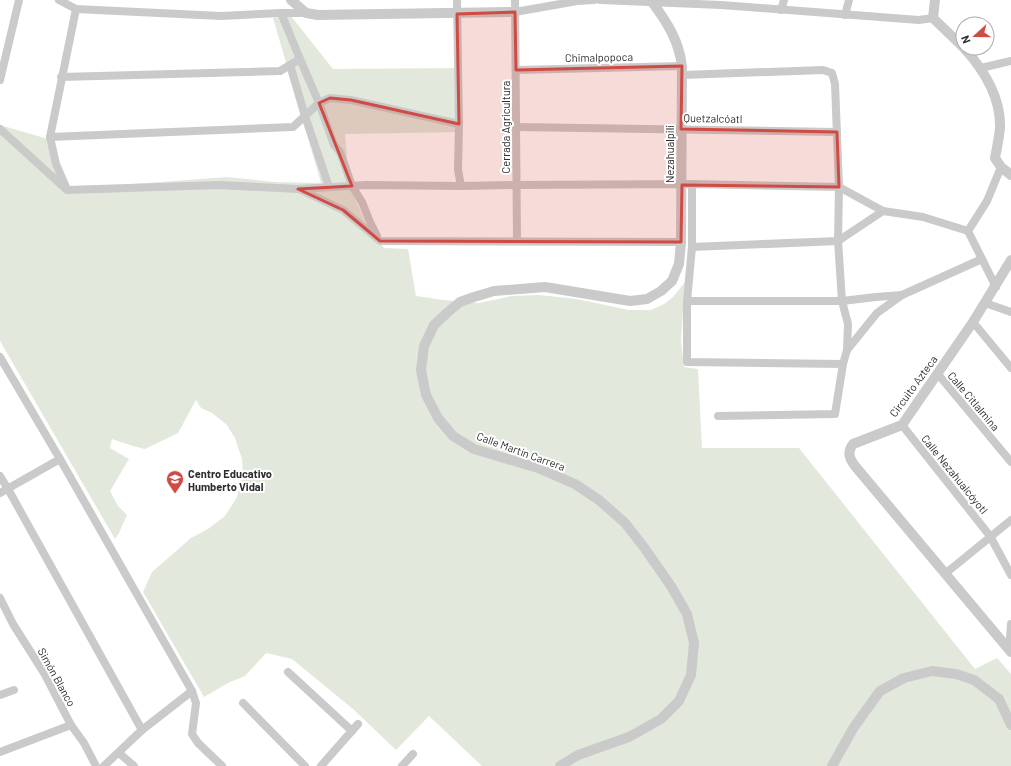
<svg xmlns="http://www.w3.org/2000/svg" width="1011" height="766" font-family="Barlow,sans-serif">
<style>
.green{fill:#e2e9dc}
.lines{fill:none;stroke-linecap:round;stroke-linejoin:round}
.minor{stroke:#cacaca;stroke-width:8}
.tertiary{stroke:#cacaca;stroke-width:10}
.marked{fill:#d04b43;fill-opacity:0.2;stroke:#d04b43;stroke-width:3;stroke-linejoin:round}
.labels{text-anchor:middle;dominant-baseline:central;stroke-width:4;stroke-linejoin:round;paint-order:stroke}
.street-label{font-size:11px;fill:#2d2d2d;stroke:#fff}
.poi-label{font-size:11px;font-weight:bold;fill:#2d2d2d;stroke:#fff;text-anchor:start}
</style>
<rect width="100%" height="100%" fill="#fff"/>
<path class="green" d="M 291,16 L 333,69 L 460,68 L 461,132 L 345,134 L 349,184 L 366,224 L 384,248 L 408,249 L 416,296 L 443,300 L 479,303 L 512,296 L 539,295 L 577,299 L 629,310 L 651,310 L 664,304 L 673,297 L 685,282 L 681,341 L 684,367 L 698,369 L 702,448 L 799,448 L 975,669 L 997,658 L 1011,674 L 1011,766 L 482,766 L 429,716 L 396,750 L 353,709 L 292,659 L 266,653 L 245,676 L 228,683 L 204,697 L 143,592 L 152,572 L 191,538 L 208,529 L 225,516 L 237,497 L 243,474 L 242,459 L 235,438 L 227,425 L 212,413 L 201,408 L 196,400 L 178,433 L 145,449 L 133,446 L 112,439 L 110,448 L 129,459 L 110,491 L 118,506 L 127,515 L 119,533 L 115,539 L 0,341 L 0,125 L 48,139 L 68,189 L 227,177 L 274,182 L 321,183 L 273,18 Z"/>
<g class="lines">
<g class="minor">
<path d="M 59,0 L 76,9 L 221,16 L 281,13 L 306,13"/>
<path d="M 457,0 L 459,124 L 458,170 L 461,186"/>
<path d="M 515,0 L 517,241"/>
<path d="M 600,0 L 721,5 L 919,20 L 933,18"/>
<path d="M 781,10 L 784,0"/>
<path d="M 515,12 L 577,1 L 594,0"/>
<path d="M 281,13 L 300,59 L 319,103 L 334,145 L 340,152 L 352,186 L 362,202 L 370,222 L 377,236"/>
<path d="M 845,15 L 849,0"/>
<path d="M 290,65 L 305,116 L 329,187"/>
<path d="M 981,68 L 1011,61"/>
<path d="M 516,70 L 682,66"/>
<path d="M 683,75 L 823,70 L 832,73 L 835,84 L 839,187 L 838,241 L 842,301 L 848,324 L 847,350 L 843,364 L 835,414 L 718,416"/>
<path d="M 61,77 L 280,71 L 300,59"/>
<path d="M 0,80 L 19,0"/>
<path d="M 516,127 L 837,132"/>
<path d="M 0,129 L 67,190 L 219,185 L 298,189 L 366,185 L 461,186 L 516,185 L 692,184 L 839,187 L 883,211 L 923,217 L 968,231 L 996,287"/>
<path d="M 50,137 L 293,127 L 319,103 L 330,98 L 351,100 L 459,124"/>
<path d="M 692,184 L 692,247 L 687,301 L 687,362 L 843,364"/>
<path d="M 66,187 L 56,164 L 50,137 L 76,9"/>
<path d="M 299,189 L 343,210 L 380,241 L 681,242"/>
<path d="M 968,231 L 987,201 L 1001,167"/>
<path d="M 692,247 L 838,241 L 883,211"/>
<path d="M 687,301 L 842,301 L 876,297 L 902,295"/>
<path d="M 985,303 L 1011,312"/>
<path d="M 973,322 L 1011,368"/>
<path d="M 847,350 L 877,313 L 902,295 L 982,259"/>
<path d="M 0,357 L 60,459 L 192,691 L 196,703 L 192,734 L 198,743 L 222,766"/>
<path d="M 937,373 L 1011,462"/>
<path d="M 902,425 L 990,536 L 1011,575"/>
<path d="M 0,476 L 8,489 L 142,730"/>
<path d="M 0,493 L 60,459"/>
<path d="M 946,573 L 1011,520"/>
<path d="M 0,598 L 13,624 L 44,673 L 71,725 L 84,743 L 96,766"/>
<path d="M 1009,650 L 1011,624"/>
<path d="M 288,672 L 352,731"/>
<path d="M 0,695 L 14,690"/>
<path d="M 243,703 L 305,766"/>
<path d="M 0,752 L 71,725"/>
<path d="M 119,753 L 134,766"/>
<path d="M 104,766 L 142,730 L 192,691"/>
<path d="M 321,766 L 358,724"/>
<path d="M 402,766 L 413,754"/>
</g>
<g class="tertiary">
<path d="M 291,0 L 306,13 L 318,15 L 515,12"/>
<path d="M 935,0 L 933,18 L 963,47"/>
<path d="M 964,48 C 984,70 1001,97 1000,128 C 999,138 997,148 995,158 L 1001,167 L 1011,175"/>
<path d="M 1011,260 L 973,322 L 902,425 L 853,444 C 847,452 849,458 855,466 L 1011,652"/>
<path d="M 560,766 L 578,755 L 629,737 L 661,719 L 679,701 L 691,675 L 694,643 L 687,614 L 671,586 L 643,546 L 625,523 L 599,500 L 575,484 L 538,468 L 474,449 L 453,436 L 438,418 L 426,395 L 421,370 L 424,346 L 434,325 L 448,312 L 460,302 L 474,297 L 494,291 L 545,287 L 630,301 L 647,299 L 661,291 L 672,281 L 679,264 L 681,242 L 682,66 C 679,41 667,22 652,2"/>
<path d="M 832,766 L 854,727 L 880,691 L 904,678 L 932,671 L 956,674 L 974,680 L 999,699 L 1011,725"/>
</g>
</g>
<path class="marked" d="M 515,12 L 516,70 L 682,66 L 681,129 L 837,132 L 839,187 L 682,185 L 681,242 L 380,241 L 343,210 L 298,189 L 352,186 L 319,103 L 330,98 L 351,100 L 459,124 L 457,14 Z"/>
<defs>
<g id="school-pin" transform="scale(0.9)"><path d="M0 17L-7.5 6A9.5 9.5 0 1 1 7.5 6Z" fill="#d04b43" stroke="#fff"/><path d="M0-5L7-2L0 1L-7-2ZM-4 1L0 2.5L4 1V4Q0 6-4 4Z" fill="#fff"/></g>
</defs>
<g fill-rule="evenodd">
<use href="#school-pin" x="175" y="479"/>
</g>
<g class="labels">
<g class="street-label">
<text transform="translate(599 57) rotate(-1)">Chimalpopoca</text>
<text transform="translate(713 118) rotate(1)">Quetzalcóatl</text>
<text transform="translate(505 127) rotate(-90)">Cerrada Agricultura</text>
<text transform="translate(669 154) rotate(-90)">Nezahualpili</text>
<text transform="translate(913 386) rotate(-54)">Circuito Azteca</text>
<text transform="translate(974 401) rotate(50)">Calle Citlalmina</text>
<text transform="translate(521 451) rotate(20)">Calle Martín Carrera</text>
<text transform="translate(955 474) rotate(51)">Calle Nezahualcóyotl</text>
<text transform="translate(57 677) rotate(61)">Simón Blanco</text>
</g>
<g class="poi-label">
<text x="188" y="473">Centro Educativo<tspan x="188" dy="13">Humberto Vidal</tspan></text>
</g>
</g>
<g transform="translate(975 36) rotate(249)"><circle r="19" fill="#ffffff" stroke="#ababab"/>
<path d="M0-3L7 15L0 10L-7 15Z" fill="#d04b43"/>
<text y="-6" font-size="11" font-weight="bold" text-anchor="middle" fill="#2d2d2d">N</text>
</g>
</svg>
